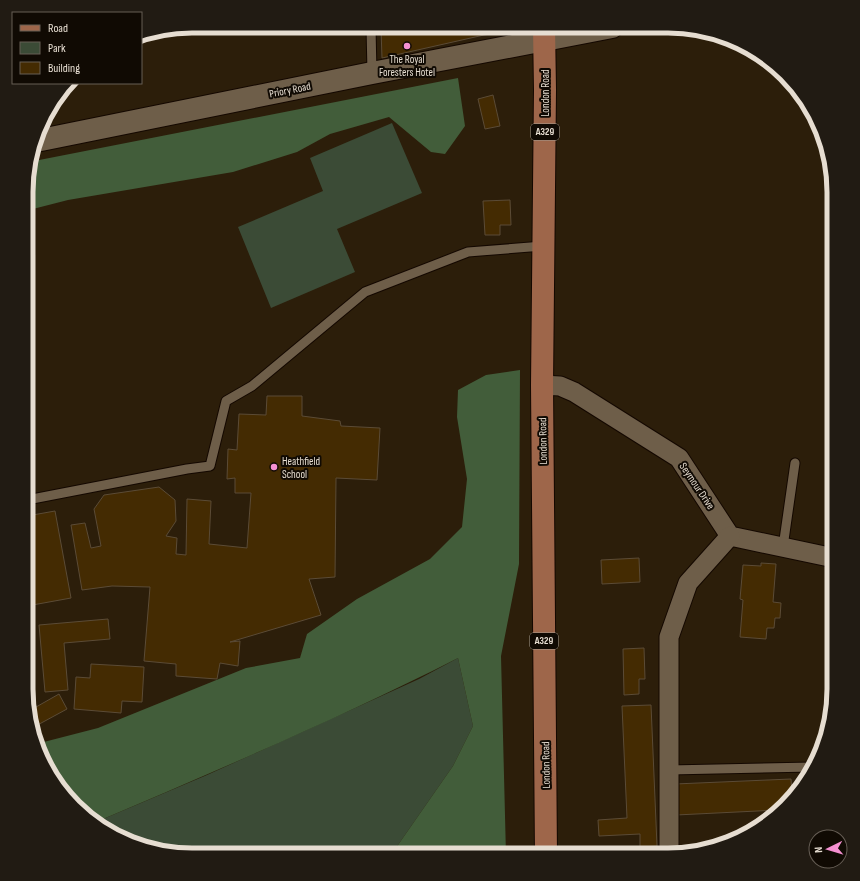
<svg xmlns="http://www.w3.org/2000/svg" width="860" height="881" font-family="'Sofia Sans Condensed',sans-serif">
<style>
.green{fill:#3b4b36}
.forest{fill:#425d3a}
.building{fill:#442b02;stroke:#5b4b36}
.lines{fill:none;stroke-linecap:round;stroke-linejoin:round}
.lane-casing{stroke:#140800;stroke-width:11}
.street-casing{stroke:#140800;stroke-width:21}
.secondary-casing{stroke:#140800;stroke-width:24}
.primary-casing{stroke:#140800;stroke-width:24}
.lane{stroke:#6e5e49;stroke-width:9}
.street{stroke:#6e5e49;stroke-width:19}
.secondary{stroke:#6e5e49;stroke-width:22}
.primary{stroke:#9e664a;stroke-width:22}
.poi-dot{fill:#f590d1;stroke:#100a03;stroke-width:1.5}
.labels{text-anchor:middle;dominant-baseline:central;stroke-width:4;stroke-linejoin:round;paint-order:stroke}
.shield{fill:#100a03;stroke:#a69e93;stroke-width:1}
.shield-label{font-size:10px;font-weight:bold;fill:#e6ddd1}
.poi-label{font-size:11px;fill:#e6ddd1;stroke:#100a03}
.street-label{font-size:11px;fill:#e6ddd1;stroke:#100a03}
.rim{fill:none;stroke:#e6ddd1;stroke-width:5}
</style>
<rect width="100%" height="100%" fill="#2c1e0a"/>
<g class="green">
<path d="M 392,123 L 422,193 L 337,229 L 355,272 L 271,308 L 238,227 L 323,191 L 310,158 Z"/>
<path d="M 458,658 L 473,726 L 453,766 L 391,855 L 181,855 L 109,833 L 96,822 L 207,775 L 419,679 Z"/>
</g>
<g class="forest">
<path d="M 458,78 L 465,126 L 445,154 L 431,152 L 389,117 L 330,134 L 297,152 L 233,172 L 68,200 L 29,210 L 29,162 Z"/>
<path d="M 520,370 L 519,564 L 501,656 L 506,855 L 391,855 L 453,766 L 473,726 L 458,658 C 340,718 218,770 96,822 L 60,790 L 36,744 L 98,728 L 246,668 L 300,658 L 307,634 L 357,599 L 430,559 L 462,527 L 467,479 L 457,417 L 458,390 L 486,375 Z"/>
</g>
<g class="building">
<path d="M 392,27 L 515,27 L 511,31 L 484,35 L 382,58 L 381,29 L 392,28 Z"/>
<path d="M 493,95 L 500,126 L 485,129 L 478,99 Z"/>
<path d="M 510,200 L 511,225 L 500,225 L 500,235 L 485,235 L 483,201 Z"/>
<path d="M 267,396 L 302,396 L 302,416 L 340,421 L 341,426 L 380,428 L 377,480 L 336,478 L 335,577 L 309,579 L 321,615 L 230,642 L 240,641 L 238,666 L 220,663 L 217,679 L 176,676 L 176,664 L 144,661 L 150,587 L 112,586 L 82,590 L 71,525 L 85,523 L 91,548 L 101,546 L 94,509 L 104,495 L 159,487 L 175,500 L 176,521 L 166,536 L 177,538 L 176,554 L 186,555 L 187,499 L 211,501 L 209,544 L 247,548 L 251,493 L 235,493 L 235,478 L 227,479 L 228,449 L 237,450 L 239,414 L 266,415 Z"/>
<path d="M 55,511 L 71,598 L 27,606 L 27,516 Z"/>
<path d="M 639,558 L 640,582 L 602,584 L 601,560 Z"/>
<path d="M 761,563 L 776,564 L 773,602 L 781,603 L 780,618 L 775,618 L 774,628 L 767,628 L 766,639 L 740,637 L 743,600 L 740,599 L 743,565 L 761,566 Z"/>
<path d="M 108,619 L 110,639 L 64,643 L 68,690 L 45,692 L 39,625 Z"/>
<path d="M 27,625 L 33,625 L 34,647 L 27,647 Z"/>
<path d="M 644,648 L 645,679 L 639,679 L 639,694 L 624,695 L 623,649 Z"/>
<path d="M 91,664 L 144,667 L 142,702 L 122,701 L 121,713 L 74,709 L 76,677 L 90,678 Z"/>
<path d="M 59,694 L 67,709 L 32,728 L 29,711 Z"/>
<path d="M 828,697 L 834,698 L 829,718 L 825,717 Z"/>
<path d="M 651,705 L 657,846 L 640,847 L 640,834 L 599,836 L 598,820 L 627,818 L 622,706 Z"/>
<path d="M 791,779 L 792,793 L 778,810 L 676,815 L 675,784 Z"/>
</g>
<g class="lines">
<g class="lane-casing">
<g id="lane">
<path d="M 371,27 L 372,73"/>
<path d="M 27,500 L 187,469 L 210,466 L 226,401 L 252,386 L 365,292 L 468,252 L 543,246"/>
<path d="M 783,547 L 795,463"/>
<path d="M 669,770 L 813,767"/>
<path d="M 628,855 L 669,852"/>
</g>
</g>
<g class="street-casing">
<g id="street">
<path d="M 542,385 L 560,386 L 574,392 L 679,458 L 730,536 L 834,558"/>
<path d="M 669,852 L 669,637 L 688,583 L 730,536"/>
</g>
</g>
<g class="secondary-casing">
<path id="secondary" d="M 36,141 L 372,73 L 612,27"/>
</g>
<g class="primary-casing">
<path id="primary" d="M 544,27 L 545,90 L 542,385 L 546,855"/>
</g>
<use href="#lane" class="lane"/>
<use href="#street" class="street"/>
<use href="#secondary" class="secondary"/>
<use href="#primary" class="primary"/>
</g>
<g class="poi-dot">
<circle cx="407" cy="46" r="4"/>
<circle cx="274" cy="467" r="4"/>
</g>
<g class="labels">
<g class="shield">
<rect x="531" y="124" width="28" height="16" rx="3"/>
<rect x="530" y="633" width="28" height="16" rx="3"/>
</g>
<g class="shield-label">
<text x="545" y="132">A329</text>
<text x="544" y="641">A329</text>
</g>
<g class="poi-label">
<text x="407" y="59">The Royal<tspan x="407" dy="13">Foresters Hotel</tspan></text>
<text x="282" y="461" text-anchor="start">Heathfield<tspan x="282" dy="13">School</tspan></text>
</g>
<g class="street-label">
<text transform="translate(290 90) rotate(-11)">Priory Road</text>
<text transform="translate(545 93) rotate(-90)">London Road</text>
<text transform="translate(543 441) rotate(-91)">London Road</text>
<text transform="translate(697 486) rotate(56)">Seymour Drive</text>
<text transform="translate(546 765) rotate(-91)">London Road</text>
</g>
</g>
<path d="M0 0H860V881H0ZM192 33H668A159 159 0 0 1 827 192V689A159 159 0 0 1 668 848H192A159 159 0 0 1 33 689V192A159 159 0 0 1 192 33Z" fill="#211b13" fill-rule="evenodd"/>
<path class="rim" d="M192 33H668A159 159 0 0 1 827 192V689A159 159 0 0 1 668 848H192A159 159 0 0 1 33 689V192A159 159 0 0 1 192 33Z"/>
<rect x="12" y="12" width="130" height="72" fill="#100a03" stroke="#665e55"/>
<rect x="20" y="25" width="20" height="6" fill="#9e664a" stroke="#665e55"/>
<text x="48" y="32" font-size="12" fill="#e6ddd1">Road</text>
<rect x="20" y="42" width="20" height="12" fill="#3b4b36" stroke="#665e55"/>
<text x="48" y="52" font-size="12" fill="#e6ddd1">Park</text>
<rect x="20" y="62" width="20" height="12" fill="#442b02" stroke="#665e55"/>
<text x="48" y="72" font-size="12" fill="#e6ddd1">Building</text>
<g transform="translate(828 849) rotate(265)"><circle r="19" fill="#100a03" stroke="#665e55"/>
<path d="M0-3L7 15L0 10L-7 15Z" fill="#f590d1"/>
<text y="-6" font-size="11" font-weight="bold" text-anchor="middle" fill="#e6ddd1">N</text>
</g>
</svg>
